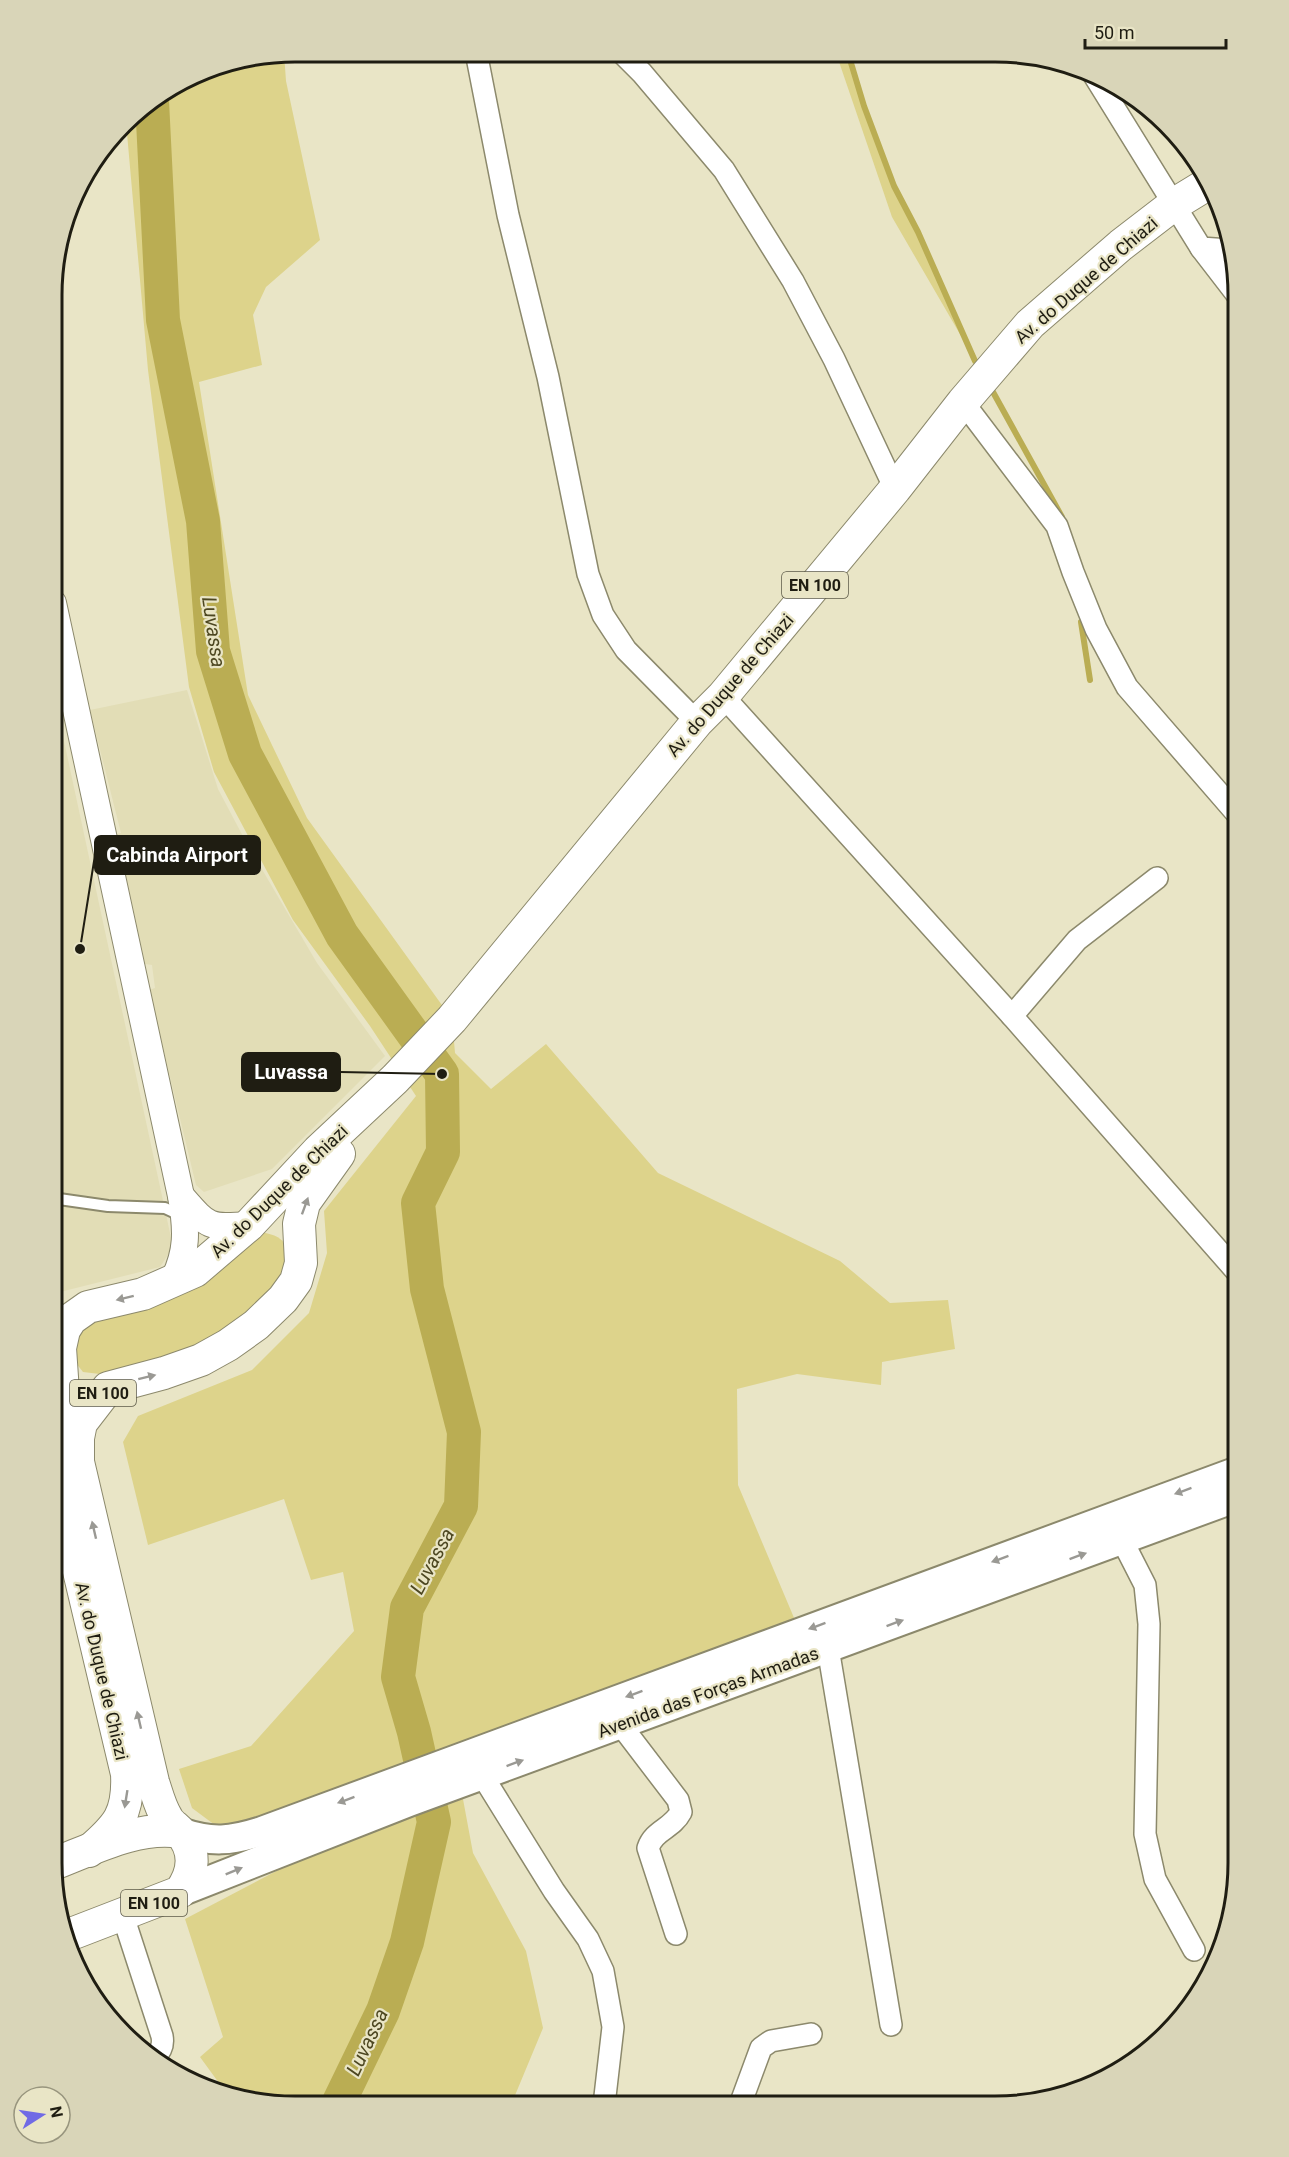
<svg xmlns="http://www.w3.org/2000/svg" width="1289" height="2157" font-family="Roboto,sans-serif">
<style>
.built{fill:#e2ddb6}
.green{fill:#ddd38b}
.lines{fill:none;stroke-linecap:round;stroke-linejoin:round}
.stream{stroke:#baad53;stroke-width:6}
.river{stroke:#baad53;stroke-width:34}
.service-casing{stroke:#8c896c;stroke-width:14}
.minor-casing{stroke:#8c896c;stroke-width:24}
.tertiary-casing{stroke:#8c896c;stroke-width:28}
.secondary-casing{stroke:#8c896c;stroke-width:32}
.primary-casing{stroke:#8c896c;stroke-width:34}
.service{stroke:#fff;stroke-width:10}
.minor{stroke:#fff;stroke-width:21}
.tertiary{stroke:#fff;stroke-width:26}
.secondary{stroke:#fff;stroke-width:28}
.primary{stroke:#fff;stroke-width:32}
.oneway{fill:#9a9994}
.labels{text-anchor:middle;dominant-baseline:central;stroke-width:4.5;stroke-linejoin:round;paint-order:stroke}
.shield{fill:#e9e5c6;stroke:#5c5948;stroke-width:1.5}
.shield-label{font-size:16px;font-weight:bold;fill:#1f1d12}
.street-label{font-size:18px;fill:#1f1d12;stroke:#e9e5c6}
.water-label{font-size:20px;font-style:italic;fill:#4d4721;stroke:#e9e5c6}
.rim{fill:none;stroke:#1f1d12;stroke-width:3}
.leader{fill:none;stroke:#1f1d12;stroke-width:2}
.callout-dot{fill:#1f1d12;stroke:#e9e5c6;stroke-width:2}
.callout{fill:#1f1d12;stroke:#1f1d12;stroke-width:2}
.callout-label{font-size:20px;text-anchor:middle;font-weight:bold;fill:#fff}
</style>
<rect width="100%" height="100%" fill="#e9e5c6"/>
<g class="built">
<path d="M 53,690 L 173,1247 L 160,1267 L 52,1294 Z"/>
<path d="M 187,690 L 218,789 L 246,842 L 317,963 L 385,1056 L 272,1169 L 204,1192 L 196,1185 L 149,990 L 155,988 L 152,965 L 145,964 L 117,834 L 121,833 L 90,710 Z"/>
</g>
<g class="green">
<path d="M 284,53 L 286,81 L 320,240 L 266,287 L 253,315 L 262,365 L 199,382 L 248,695 L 307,818 L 452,1019 L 455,1053 L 491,1089 L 546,1044 L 658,1173 L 840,1261 L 890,1303 L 948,1300 L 955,1349 L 882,1362 L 881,1385 L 797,1374 L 737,1389 L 738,1485 L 800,1632 L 460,1783 L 473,1853 L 526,1951 L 543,2028 L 511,2105 L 263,2104 L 227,2094 L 200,2057 L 223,2037 L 185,1919 L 408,1802 L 235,1840 L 192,1808 L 179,1769 L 251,1746 L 354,1631 L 343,1572 L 311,1580 L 284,1499 L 148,1545 L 123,1442 L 138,1416 L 252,1370 L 309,1313 L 327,1253 L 324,1211 L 416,1096 L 370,1026 L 293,920 L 214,772 L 189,687 L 148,370 L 126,122 L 134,112 L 202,69 Z"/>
<path d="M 836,53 L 848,53 L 864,106 L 894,186 L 918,232 L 968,348 L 892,217 Z"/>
<path d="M 260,1232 C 279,1235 284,1239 292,1257 L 273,1292 L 216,1338 L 134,1369 L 100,1374 L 83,1372 L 72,1358 L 78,1326 Z"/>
</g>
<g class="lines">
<g class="stream">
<path d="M 848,53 L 864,106 L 894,186 L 918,232 L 975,361"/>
<path d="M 993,392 L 1062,517"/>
<path d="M 1081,622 L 1090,680"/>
</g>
<path class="river" d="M 152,101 L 163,320 L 203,521 L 213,651 L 245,754 L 342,935 L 442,1074 L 443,1152 L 418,1203 L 427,1289 L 464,1432 L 461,1506 L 407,1608 L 398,1677 L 414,1732 L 434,1822 L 407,1942 L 383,2011 L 338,2104"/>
<g class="service-casing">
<g id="service">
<path d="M 52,1198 L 108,1206 L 165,1208 L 182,1216"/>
<path d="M 52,1314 L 70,1311"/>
</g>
</g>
<g class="minor-casing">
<g id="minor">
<path d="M 476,52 L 508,215 L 548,377 L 588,574 L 603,615 L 626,650 L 697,722"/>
<path d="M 621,52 L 642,73 L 724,170 L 793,281 L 834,359 L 895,489"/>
<path d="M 1092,72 L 1201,248 L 1229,250"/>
<path d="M 1201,248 L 1238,296"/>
<path d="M 963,402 L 1057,526 L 1073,572 L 1096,629 L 1127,687 L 1238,815"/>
<path d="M 723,696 L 1012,1016 L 1238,1273"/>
<path d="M 1012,1016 L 1077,940 L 1157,878"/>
<path d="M 1122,1540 L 1145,1585 L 1149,1624 L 1145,1834 L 1155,1879 L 1194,1950"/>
<path d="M 828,1648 L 891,2025"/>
<path d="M 620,1724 L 678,1800 L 681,1812 C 672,1829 654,1830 648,1848 L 676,1934"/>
<path d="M 482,1775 L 554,1891 L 588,1939 L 603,1971 L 613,2027 L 604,2105"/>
<path d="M 123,1916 L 162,2036 C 164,2047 160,2052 152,2059"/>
<path d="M 740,2105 L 761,2048 L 771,2041 L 811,2034"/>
</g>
</g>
<g class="tertiary-casing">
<g id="tertiary">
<path d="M 53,603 L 181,1196 C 187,1230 188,1252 172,1283"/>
<path d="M 181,1196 C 208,1227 208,1228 249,1225"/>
</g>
</g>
<g class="secondary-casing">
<g id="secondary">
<path d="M 180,1832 C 212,1843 231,1841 262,1831 L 1238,1471"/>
<path d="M 180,1892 L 409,1802 L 1238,1497"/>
</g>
</g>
<g class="primary-casing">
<g id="primary">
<path d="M 89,1851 C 118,1826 129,1814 127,1774 L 56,1474 L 52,1443 L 63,1392 L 60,1348 L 64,1330 L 71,1319 L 88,1307 L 143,1294 L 195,1271 L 249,1225 L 318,1151 L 395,1079 L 452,1019 L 697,722 L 723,696 L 895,489 L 963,402 L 1030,324 L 1121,245 L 1173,205 L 1209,183"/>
<path d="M 51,1865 C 91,1850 137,1825 180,1832"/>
<path d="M 66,1936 L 180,1892 C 194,1873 197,1851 180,1832 C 176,1827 170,1824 167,1818 C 160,1807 157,1794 153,1782 L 78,1462 L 78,1438 L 81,1423 L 108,1388 L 164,1373 L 201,1360 L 228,1345 L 256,1325 L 283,1299 L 296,1281 L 301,1263 L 299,1224 L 304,1203 L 339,1154"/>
</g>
</g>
<use href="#service" class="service"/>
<use href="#minor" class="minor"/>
<use href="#tertiary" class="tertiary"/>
<use href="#secondary" class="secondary"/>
<use href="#primary" class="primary"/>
</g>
<defs><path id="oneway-solid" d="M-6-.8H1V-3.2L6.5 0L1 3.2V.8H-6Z" transform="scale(1.5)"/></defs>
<g class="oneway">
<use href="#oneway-solid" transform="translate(305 1206) rotate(-70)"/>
<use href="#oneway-solid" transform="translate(125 1298) rotate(166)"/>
<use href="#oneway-solid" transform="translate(147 1377) rotate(-14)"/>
<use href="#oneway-solid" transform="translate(1183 1491) rotate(160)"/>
<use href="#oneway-solid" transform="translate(94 1530) rotate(-103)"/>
<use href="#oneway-solid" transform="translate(1078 1556) rotate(-20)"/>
<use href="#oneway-solid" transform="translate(1000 1559) rotate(160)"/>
<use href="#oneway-solid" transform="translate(895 1623) rotate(-20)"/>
<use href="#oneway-solid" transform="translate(817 1626) rotate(160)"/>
<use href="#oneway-solid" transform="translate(634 1694) rotate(160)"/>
<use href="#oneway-solid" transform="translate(139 1720) rotate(-103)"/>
<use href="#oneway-solid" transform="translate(515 1763) rotate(-20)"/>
<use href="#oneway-solid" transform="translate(126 1799) rotate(99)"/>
<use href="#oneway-solid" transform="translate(346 1800) rotate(160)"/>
<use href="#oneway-solid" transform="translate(234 1871) rotate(-22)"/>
</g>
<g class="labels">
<g class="shield">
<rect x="782" y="572" width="66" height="26" rx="4.5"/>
<rect x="70" y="1380" width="66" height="26" rx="4.5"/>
<rect x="121" y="1890" width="66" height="26" rx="4.5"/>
</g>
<g class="shield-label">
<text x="815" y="585">EN 100</text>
<text x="103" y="1393">EN 100</text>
<text x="154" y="1903">EN 100</text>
</g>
<g class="street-label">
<text transform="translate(1086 280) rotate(-41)">Av. do Duque de Chiazi</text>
<text transform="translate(730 685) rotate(-49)">Av. do Duque de Chiazi</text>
<text transform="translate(279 1191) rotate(-44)">Av. do Duque de Chiazi</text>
<text transform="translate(102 1671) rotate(77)">Av. do Duque de Chiazi</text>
<text transform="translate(708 1692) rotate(-20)">Avenida das Forças Armadas</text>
</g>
<g class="water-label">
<text transform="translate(214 632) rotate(82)">Luvassa</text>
<text transform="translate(432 1561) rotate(-62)">Luvassa</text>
<text transform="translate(367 2042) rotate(-65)">Luvassa</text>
</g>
</g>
<path d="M0 0H1289V2157H0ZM295 62H995A233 233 0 0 1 1228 295V1863A233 233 0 0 1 995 2096H295A233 233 0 0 1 62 1863V295A233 233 0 0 1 295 62Z" fill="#d9d5b8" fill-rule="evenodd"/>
<path class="rim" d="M295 62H995A233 233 0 0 1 1228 295V1863A233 233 0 0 1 995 2096H295A233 233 0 0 1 62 1863V295A233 233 0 0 1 295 62Z"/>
<path class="leader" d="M80 949L95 855M442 1074L340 1072"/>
<g class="callout-dot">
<circle cx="80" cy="949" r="6"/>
<circle cx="442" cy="1074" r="6"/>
</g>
<g class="callout">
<rect x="95" y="836" width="165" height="38" rx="6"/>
<rect x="242" y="1053" width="98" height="38" rx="6"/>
</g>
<g class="callout-label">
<text x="177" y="862">Cabinda Airport</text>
<text x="291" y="1079">Luvassa</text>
</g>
<g transform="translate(42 2115) rotate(78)"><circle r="28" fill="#e9e5c6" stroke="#98957e" stroke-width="1.5"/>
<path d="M0-4.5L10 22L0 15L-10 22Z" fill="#706ae5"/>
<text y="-9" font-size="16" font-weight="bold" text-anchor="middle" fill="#1f1d12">N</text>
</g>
<path d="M1085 39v9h141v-9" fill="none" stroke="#1f1d12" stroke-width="3"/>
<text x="1094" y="39" font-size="18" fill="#1f1d12" stroke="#e9e5c6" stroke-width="4.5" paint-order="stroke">50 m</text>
</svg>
